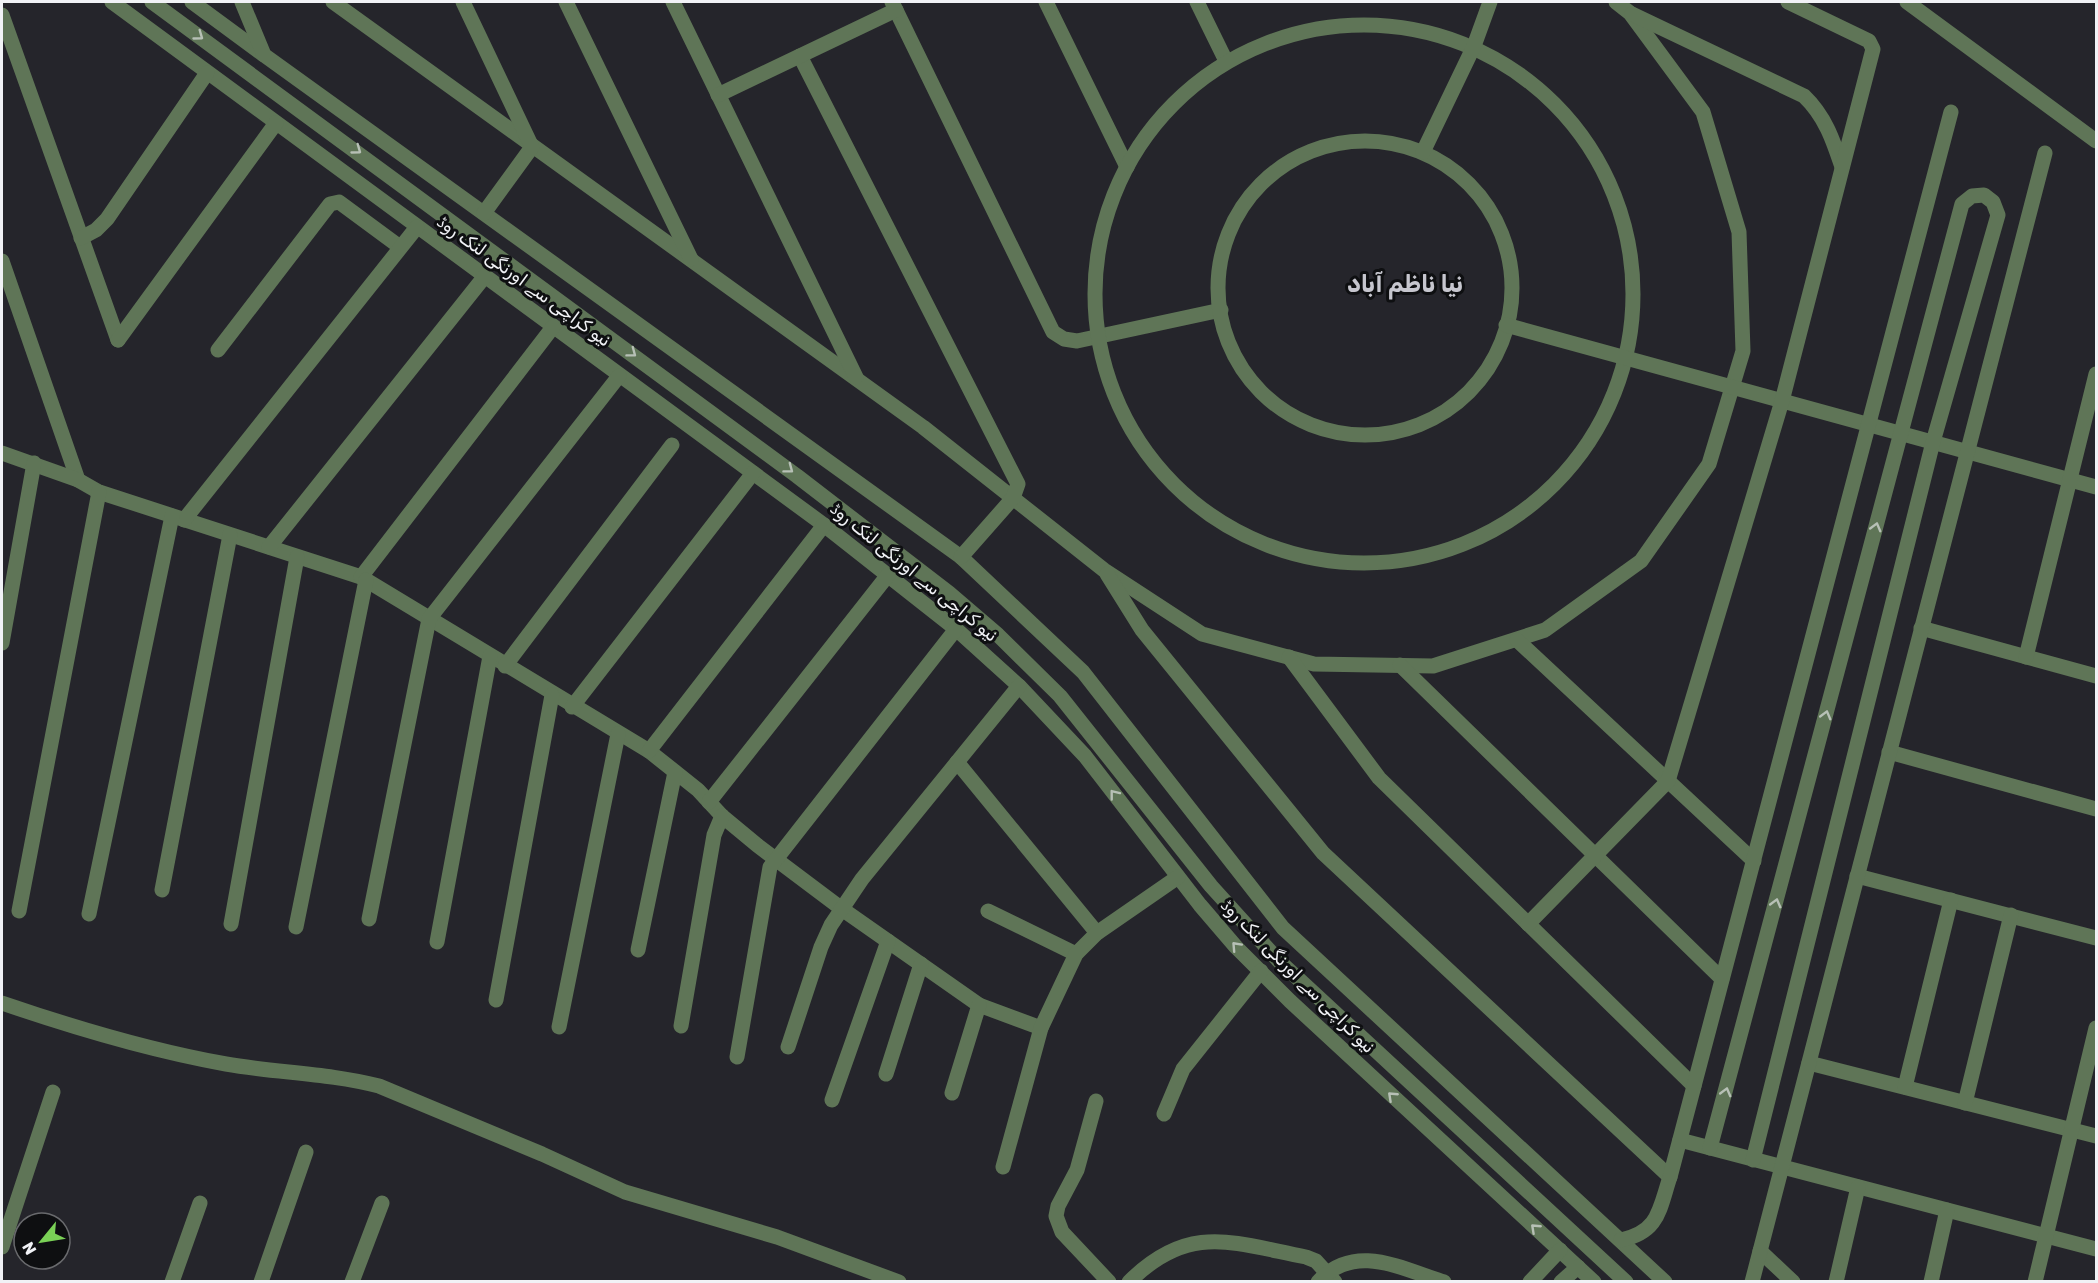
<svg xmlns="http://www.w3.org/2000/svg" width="2098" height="1283" font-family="Rubik,'Noto Naskh Arabic',sans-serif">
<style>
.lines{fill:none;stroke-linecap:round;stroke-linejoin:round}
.minor{stroke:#5f7557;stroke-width:15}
.oneway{stroke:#b7c0b6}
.labels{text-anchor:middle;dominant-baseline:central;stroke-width:6;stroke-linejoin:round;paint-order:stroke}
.street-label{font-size:18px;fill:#f1f2f6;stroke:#0e0f11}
.district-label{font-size:24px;font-weight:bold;fill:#c6c6ce;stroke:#0e0f11}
</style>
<rect width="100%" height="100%" fill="#25252b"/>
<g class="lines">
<g class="minor">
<path d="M 112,2 L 824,525 L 956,629 L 1019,686 L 1085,756 L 1200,905 L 1236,947 L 1290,1001 L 1594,1282"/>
<path d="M 152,2 L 797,476 L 949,593 L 998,635 L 1060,696 L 1211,886 L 1278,960 L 1626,1282"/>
<path d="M 192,2 L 264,55"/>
<path d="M 242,2 L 264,55 L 961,557 L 1083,672 L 1283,928 L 1665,1282"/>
<path d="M 333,2 L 923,427 L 1104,570 L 1202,634 L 1314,664 L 1433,666 L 1545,630 L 1641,561 L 1709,464 L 1743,351 L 1739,232 L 1703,112 L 1630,13 L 1616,2"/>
<path d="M 463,2 L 532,147 L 484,213"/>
<path d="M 566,2 L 691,259"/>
<path d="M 673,2 L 856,377"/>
<path d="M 892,2 L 1053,332 L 1064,339 L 1077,341 L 1221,310"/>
<path d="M 1046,2 L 1127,167"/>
<path d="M 1197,2 L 1225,59"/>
<path d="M 1907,2 L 2096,141"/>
<path d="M 1632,14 L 1804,96 C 1825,116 1833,140 1842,167"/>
<path d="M 2,15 L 118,340"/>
<circle cx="1364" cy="294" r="269"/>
<path d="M 800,56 L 1018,484 L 1013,498 L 961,557"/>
<path d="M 718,95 L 896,10"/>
<circle cx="1365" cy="288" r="147"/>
<path d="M 1423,152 L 1474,46 L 1490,2"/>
<path d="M 81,238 L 96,230 L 107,219 L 207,73"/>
<path d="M 2,261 L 78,480"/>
<path d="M 1506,325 L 2096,487"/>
<path d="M 118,340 L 276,123"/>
<path d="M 218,350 L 330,204 L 339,202 L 400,247"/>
<path d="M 2,453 L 78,480 L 99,492 L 361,577 L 649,751 L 698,790 L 722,816 L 757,845 L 842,909 L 979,1005 L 1041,1028"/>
<path d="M 184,520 L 417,227"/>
<path d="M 269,547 L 485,276"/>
<path d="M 1107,574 L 1142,630 L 1323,853 L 1670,1177"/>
<path d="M 361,577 L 553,327"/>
<path d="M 1921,628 L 2096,676"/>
<path d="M 1517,640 L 1754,861"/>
<path d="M 2,643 L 34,463"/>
<path d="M 1289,657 L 1379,778 L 1694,1086"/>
<path d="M 2026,657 L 2096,374"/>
<path d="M 1400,665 L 1722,979"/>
<path d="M 505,666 L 672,445"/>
<path d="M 572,707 L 753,473"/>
<path d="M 649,751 L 824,525"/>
<path d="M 1889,752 L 2096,809"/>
<path d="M 957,762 L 1097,933"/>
<path d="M 709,802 L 888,575"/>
<path d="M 1857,876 L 2096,938"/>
<path d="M 162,890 L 230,535"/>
<path d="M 19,911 L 99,492"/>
<path d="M 988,911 L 1076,954"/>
<path d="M 89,914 L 172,516"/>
<path d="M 369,919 L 429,619 L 619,376"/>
<path d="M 231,924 L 297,557"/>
<path d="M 1528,924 L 1668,781 L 1782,401 L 1873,49 L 1869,41 L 1788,2"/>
<path d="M 296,927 L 366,580"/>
<path d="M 437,942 L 490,656"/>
<path d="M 638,950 L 675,772"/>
<path d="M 496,1000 L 552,695"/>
<path d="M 2,1003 C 72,1027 153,1051 226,1064 C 277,1073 329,1073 379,1086 L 542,1154 L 625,1192 L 777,1237 L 899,1282"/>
<path d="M 681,1026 L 714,835 L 722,816"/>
<path d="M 559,1027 L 618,734"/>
<path d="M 788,1047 L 821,947 L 831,925 L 862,879 L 1019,686"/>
<path d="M 737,1057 L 770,867 L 956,629"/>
<path d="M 1809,1063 L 2096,1136"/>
<path d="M 886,1074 L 921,964"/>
<path d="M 1905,1087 L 1951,900"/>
<path d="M 952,1093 L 979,1005"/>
<path d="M 832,1100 L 888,941"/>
<path d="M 1096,1101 L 1077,1170 L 1058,1206 L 1056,1216 L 1062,1232 L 1109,1282"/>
<path d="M 1965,1103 L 2011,915"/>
<path d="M 1164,1114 L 1183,1069 L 1261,971"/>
<path d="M 1680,1140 L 2096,1249"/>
<path d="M 1710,1148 L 1962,204 L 1972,196 L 1984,195 L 1993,202 L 1998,215 L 1933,442 L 1753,1160"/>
<path d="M 1003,1167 L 1041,1028 L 1076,954 L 1097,933 L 1178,877"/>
<path d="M 1621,1240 C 1659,1232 1659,1210 1670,1177 L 1951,112"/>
<path d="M 2,1247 L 53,1092"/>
<path d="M 1760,1251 L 1793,1282"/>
<path d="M 172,1282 L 200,1203"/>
<path d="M 261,1282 L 306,1152"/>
<path d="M 352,1282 L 382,1203"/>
<path d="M 1129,1282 C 1189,1222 1233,1243 1306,1257 L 1316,1261 L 1335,1282"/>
<path d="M 1318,1282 C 1354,1242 1400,1268 1444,1282"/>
<path d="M 1530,1282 L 1560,1250"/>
<path d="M 1561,1282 L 1578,1267"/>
<path d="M 1752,1282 L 2045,153"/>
<path d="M 1836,1282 L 1858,1187"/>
<path d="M 1931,1282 L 1947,1210"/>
<path d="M 2035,1282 L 2096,1028"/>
</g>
</g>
<defs><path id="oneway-chevron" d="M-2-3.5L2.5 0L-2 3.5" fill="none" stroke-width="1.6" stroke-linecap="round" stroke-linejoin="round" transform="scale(1.5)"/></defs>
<g class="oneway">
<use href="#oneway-chevron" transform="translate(199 36) rotate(36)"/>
<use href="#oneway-chevron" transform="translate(357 150) rotate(36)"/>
<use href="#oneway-chevron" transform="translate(632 353) rotate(37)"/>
<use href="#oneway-chevron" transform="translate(789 469) rotate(37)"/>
<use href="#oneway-chevron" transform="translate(1876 527) rotate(-75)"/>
<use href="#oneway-chevron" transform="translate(1826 715) rotate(-75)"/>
<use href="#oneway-chevron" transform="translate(1114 794) rotate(-128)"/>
<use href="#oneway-chevron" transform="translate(1776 903) rotate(-75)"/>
<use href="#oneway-chevron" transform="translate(1236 946) rotate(-133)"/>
<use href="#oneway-chevron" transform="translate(1726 1092) rotate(-75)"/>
<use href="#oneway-chevron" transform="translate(1392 1096) rotate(-137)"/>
<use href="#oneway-chevron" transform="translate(1535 1228) rotate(-137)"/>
</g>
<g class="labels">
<g class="street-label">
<text transform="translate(524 281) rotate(36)">نیو کراچی سے اورنگی لنک روڈ</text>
<text transform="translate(914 572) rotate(39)">نیو کراچی سے اورنگی لنک روڈ</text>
<text transform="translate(1298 976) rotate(45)">نیو کراچی سے اورنگی لنک روڈ</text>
</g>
<g class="district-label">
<text x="1405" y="284">نیا ناظم آباد</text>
</g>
</g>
<rect width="2098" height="1283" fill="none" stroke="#f1f2f6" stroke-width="6"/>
<g transform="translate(42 1241) rotate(240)"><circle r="28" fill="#0e0f11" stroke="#696a6d" stroke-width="1.5"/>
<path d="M0-4.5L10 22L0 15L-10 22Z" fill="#7ad156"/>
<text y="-9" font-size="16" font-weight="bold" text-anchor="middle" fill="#f1f2f6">N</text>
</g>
</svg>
